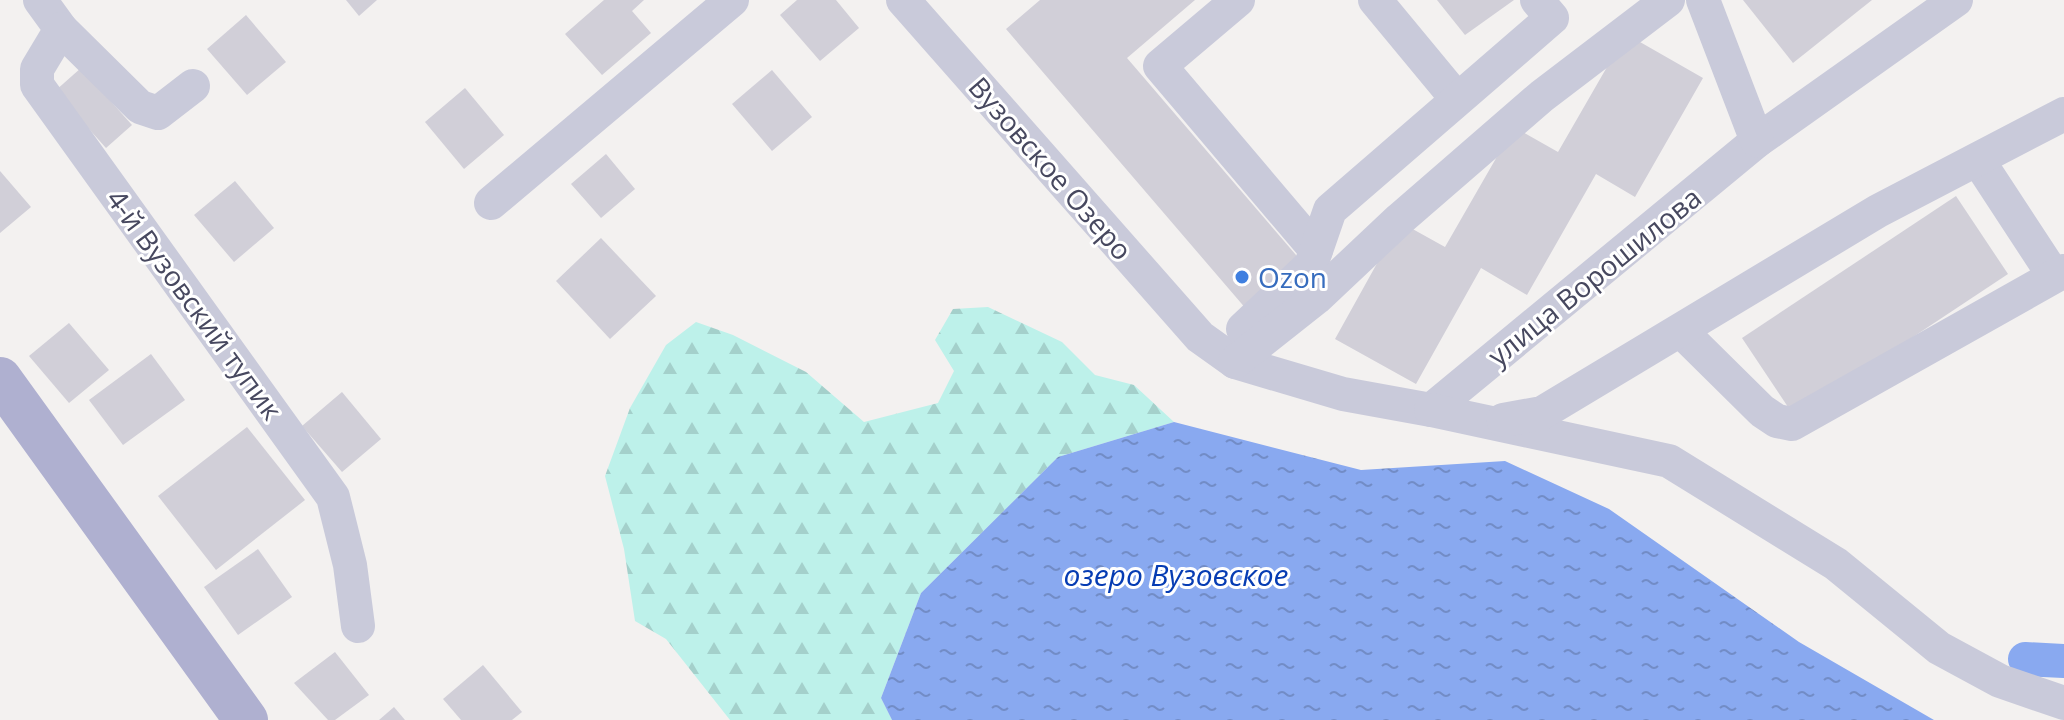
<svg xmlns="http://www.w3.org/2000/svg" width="2064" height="720" font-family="'Open Sans',sans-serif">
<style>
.forest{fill:url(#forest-firs)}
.water{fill:url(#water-ripples)}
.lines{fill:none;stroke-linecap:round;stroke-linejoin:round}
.canal{stroke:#89a9f0;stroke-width:34}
.building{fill:#d1cfd8}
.minor{stroke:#c9cada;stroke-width:34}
.major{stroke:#afb0d0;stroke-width:44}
.shop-dot{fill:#3f7fe0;stroke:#fff;stroke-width:3}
.labels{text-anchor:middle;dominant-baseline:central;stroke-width:6;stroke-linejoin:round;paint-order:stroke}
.street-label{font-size:28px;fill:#47485f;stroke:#fff}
.shop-label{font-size:28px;fill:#366cbe;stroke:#fff;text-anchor:start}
.water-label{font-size:30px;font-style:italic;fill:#063cb3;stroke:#fff}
</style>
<defs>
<pattern id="forest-firs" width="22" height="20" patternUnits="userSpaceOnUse" patternTransform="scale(2)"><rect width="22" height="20" fill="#bdf1ea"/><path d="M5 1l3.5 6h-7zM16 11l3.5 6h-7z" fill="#a4d0cb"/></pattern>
<pattern id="water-ripples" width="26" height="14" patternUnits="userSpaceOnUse" patternTransform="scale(2)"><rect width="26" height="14" fill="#89a9f0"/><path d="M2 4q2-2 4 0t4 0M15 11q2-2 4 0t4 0" fill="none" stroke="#728cc6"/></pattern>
</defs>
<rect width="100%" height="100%" fill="#f3f1f0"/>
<path class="forest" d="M 988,307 L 1062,342 L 1095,375 L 1134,385 L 1174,422 L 1058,457 L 921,593 L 881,698 L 892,720 L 730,720 L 666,639 L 635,621 L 624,549 L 605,476 L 630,408 L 666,345 L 696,322 L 733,335 L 806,372 L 864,422 L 938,403 L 954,371 L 935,340 L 953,309 Z"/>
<path class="water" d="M 1174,422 L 1361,470 L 1505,461 L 1609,509 L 1799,642 L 1934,720 L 892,720 L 881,698 L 921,593 L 1058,457 Z"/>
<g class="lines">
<path class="canal" d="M 2025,659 L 2064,661"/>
</g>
<g class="building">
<path d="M 346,0 L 377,0 L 359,16 Z"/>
<path d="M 604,0 L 644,0 L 632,11 L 651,33 L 602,75 L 565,34 Z"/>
<path d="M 797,0 L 836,0 L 859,28 L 820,61 L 780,15 Z"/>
<path d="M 1040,0 L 1195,0 L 1127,58 L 1302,262 L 1247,310 L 1006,29 Z"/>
<path d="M 1437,0 L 1514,0 L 1465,35 Z"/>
<path d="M 1743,0 L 1872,0 L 1793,63 Z"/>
<path d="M 246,15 L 286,62 L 247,95 L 207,49 Z"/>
<path d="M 1626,34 L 1703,78 L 1635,197 L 1596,174 L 1527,295 L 1481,268 L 1416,384 L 1335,339 L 1400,222 L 1445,247 L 1514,127 L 1558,152 Z"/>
<path d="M 81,68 L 132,125 L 106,148 L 55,91 Z"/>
<path d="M 772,70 L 812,117 L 772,151 L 732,104 Z"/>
<path d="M 465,88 L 504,135 L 464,169 L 425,122 Z"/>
<path d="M 606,154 L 635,189 L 601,218 L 571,184 Z"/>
<path d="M 0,171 L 31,207 L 0,233 Z"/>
<path d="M 235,181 L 274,228 L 234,262 L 194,215 Z"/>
<path d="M 1956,196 L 2008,274 L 1794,416 L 1742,338 Z"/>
<path d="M 601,238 L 656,296 L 610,339 L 556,281 Z"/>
<path d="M 69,323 L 109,370 L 69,403 L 29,356 Z"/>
<path d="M 151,354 L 185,400 L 123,445 L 89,400 Z"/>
<path d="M 342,392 L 381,439 L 342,472 L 302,426 Z"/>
<path d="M 247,427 L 305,500 L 216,570 L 158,496 Z"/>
<path d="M 258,549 L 292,597 L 238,635 L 204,587 Z"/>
<path d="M 335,652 L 369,695 L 335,720 L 328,720 L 294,683 Z"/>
<path d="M 483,665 L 522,712 L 512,720 L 461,720 L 443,699 Z"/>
<path d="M 394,707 L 405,720 L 379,720 Z"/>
</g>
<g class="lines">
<g class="minor">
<path d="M 40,0 L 61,29 L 37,69 L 37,85 L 333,497 L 350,565 L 358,626"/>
<path d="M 903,0 L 1200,337 L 1235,362 L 1343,394 L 1431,410 L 1757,141 L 1956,0"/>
<path d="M 1238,0 L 1160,66 L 1316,250"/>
<path d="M 1375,0 L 1457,99"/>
<path d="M 1703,0 L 1757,141"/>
<path d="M 61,29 L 140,107 L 158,113 L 193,86"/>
<path d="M 1978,160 L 2054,276"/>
<path d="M 491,203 L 732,0"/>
<path d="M 1243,329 L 1311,265 L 1330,210 L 1552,18 L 1537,0"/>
<path d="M 1682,332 L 1762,411 L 1777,421 L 1792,424 L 2064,271"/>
<path d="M 1235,362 L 1316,298 L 1400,219 L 1542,96 L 1668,0"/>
<path d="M 1431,410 L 1669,461 L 1836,564 L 1939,648 L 2000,681 L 2064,703"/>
<path d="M 1503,420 L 1542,413 L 1878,211 L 2064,114"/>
</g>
<path class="major" d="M 0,379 L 246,720"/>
</g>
<circle class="shop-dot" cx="1242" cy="277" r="8"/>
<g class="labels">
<g class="street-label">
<text transform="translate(1051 168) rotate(49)">Вузовское Озеро</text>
<text transform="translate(1594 276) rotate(-39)">улица Ворошилова</text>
<text transform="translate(195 304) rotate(54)">4-й Вузовский тупик</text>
</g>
<g class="shop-label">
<text x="1258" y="277">Ozon</text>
</g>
<g class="water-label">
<text x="1176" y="574">озеро Вузовское</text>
</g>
</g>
</svg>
